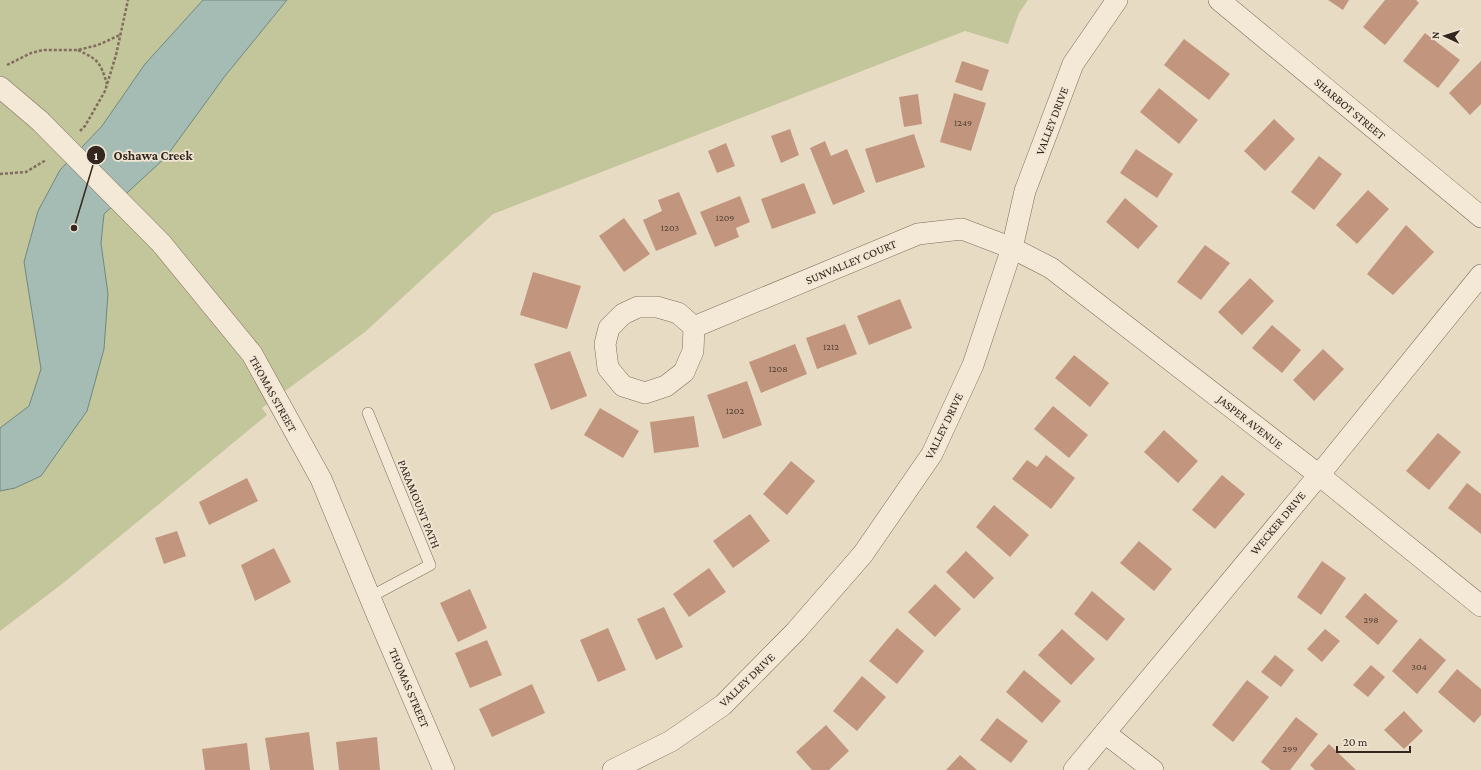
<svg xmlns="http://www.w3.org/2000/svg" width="1481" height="770" font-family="'Crimson Pro',serif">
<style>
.green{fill:#c3c59a}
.water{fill:#a5bcb4;stroke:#6e8980}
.building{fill:#c2967e}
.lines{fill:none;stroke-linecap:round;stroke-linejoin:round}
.service-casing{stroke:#816d5d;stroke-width:12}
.minor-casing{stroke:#816d5d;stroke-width:22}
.path{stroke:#816d5d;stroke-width:2.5;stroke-dasharray:3 2;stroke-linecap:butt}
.service{stroke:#f4e9d6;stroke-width:11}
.minor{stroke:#f4e9d6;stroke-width:21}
.minor-bridge-casing{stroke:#816d5d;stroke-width:22;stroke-linecap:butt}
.minor-bridge{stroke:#f4e9d6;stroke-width:21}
.labels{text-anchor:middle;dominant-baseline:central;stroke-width:3.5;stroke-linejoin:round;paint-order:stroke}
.number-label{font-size:10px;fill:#574337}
.street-label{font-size:12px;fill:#33271f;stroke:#f1e6d3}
.leader{fill:none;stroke:#33271f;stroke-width:1.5}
.callout-dot{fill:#33271f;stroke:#f1e6d3;stroke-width:1.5}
.mark-label{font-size:12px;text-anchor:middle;font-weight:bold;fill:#fff}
.callout-label{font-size:13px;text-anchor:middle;font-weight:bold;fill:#33271f;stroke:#f1e6d3;stroke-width:3.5;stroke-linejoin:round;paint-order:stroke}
</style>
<rect width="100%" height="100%" fill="#e8dbc4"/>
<path class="green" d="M 0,0 L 203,0 L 145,64 L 102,126 L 61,169 L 104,213 L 166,157 L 225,76 L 287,0 L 1028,0 L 1019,13 L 1008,44 L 965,31 L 493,214 L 365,332 L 262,408 L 267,415 L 62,584 L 0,631 Z"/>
<path class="water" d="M 203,0 L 287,0 L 225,76 L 166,157 L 104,214 L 101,243 L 108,294 L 104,349 L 87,411 L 41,476 L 15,488 L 0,491 L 0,428 L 29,406 L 41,369 L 24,262 L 38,211 L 60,170 L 102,126 L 145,64 Z"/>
<g class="building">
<path d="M 1328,0 L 1349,0 L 1343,10 Z"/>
<path d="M 1385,0 L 1416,0 L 1419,3 L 1385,45 L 1363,27 Z"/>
<path d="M 1425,33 L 1460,60 L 1438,88 L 1403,61 Z"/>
<path d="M 1184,39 L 1230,74 L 1209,100 L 1164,65 Z"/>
<path d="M 962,61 L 989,70 L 982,91 L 955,82 Z"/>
<path d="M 1481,61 L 1481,104 L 1470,115 L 1449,93 Z"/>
<path d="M 1159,88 L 1198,120 L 1179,144 L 1140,112 Z"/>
<path d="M 954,93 L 986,103 L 971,151 L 940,142 Z"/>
<path d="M 918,94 L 922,124 L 904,127 L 899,97 Z"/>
<path d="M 1274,119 L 1295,139 L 1265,171 L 1244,151 Z"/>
<path d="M 790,129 L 799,155 L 781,163 L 771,136 Z"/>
<path d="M 914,134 L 925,167 L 876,183 L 865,149 Z"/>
<path d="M 825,141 L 831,156 L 847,149 L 865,192 L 833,205 L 810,148 Z"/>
<path d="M 726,143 L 735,166 L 717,173 L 708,151 Z"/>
<path d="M 1136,149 L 1173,174 L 1157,198 L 1120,173 Z"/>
<path d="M 1319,156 L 1342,174 L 1314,210 L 1291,192 Z"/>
<path d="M 804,183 L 816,213 L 772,229 L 761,199 Z"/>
<path d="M 1368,190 L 1389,209 L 1357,244 L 1336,225 Z"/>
<path d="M 679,192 L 697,234 L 656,251 L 643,220 L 662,211 L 658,200 Z"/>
<path d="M 740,196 L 750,222 L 736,228 L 739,237 L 715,247 L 700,212 Z"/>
<path d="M 1125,198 L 1158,226 L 1138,249 L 1106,222 Z"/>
<path d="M 624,218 L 650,254 L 624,272 L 599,236 Z"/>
<path d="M 1406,225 L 1434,252 L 1393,295 L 1367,274 Z"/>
<path d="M 1205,245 L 1230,263 L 1201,300 L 1177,282 Z"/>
<path d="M 533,272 L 581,286 L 567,329 L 520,315 Z"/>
<path d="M 1250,278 L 1274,301 L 1242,335 L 1218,312 Z"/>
<path d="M 900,299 L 912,328 L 869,345 L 857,316 Z"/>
<path d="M 845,324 L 857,354 L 817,369 L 806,338 Z"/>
<path d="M 1272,325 L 1301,350 L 1282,373 L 1252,348 Z"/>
<path d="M 795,344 L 807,374 L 761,393 L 749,362 Z"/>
<path d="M 1323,349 L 1344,369 L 1314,401 L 1293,380 Z"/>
<path d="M 570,351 L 587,396 L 551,410 L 534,364 Z"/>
<path d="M 1074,355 L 1109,383 L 1090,407 L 1055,378 Z"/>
<path d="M 747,381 L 762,425 L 723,439 L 707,395 Z"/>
<path d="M 1053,406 L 1088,435 L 1069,458 L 1034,429 Z"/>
<path d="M 600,408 L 639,431 L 623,458 L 584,435 Z"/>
<path d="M 694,416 L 699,447 L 654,453 L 650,422 Z"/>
<path d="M 1164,430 L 1198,461 L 1178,483 L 1144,452 Z"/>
<path d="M 1438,433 L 1461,452 L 1429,490 L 1406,471 Z"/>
<path d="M 1046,455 L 1075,478 L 1051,509 L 1012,479 L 1027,460 L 1037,467 Z"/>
<path d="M 791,461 L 815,481 L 787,515 L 763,494 Z"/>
<path d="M 1222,475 L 1245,494 L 1215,529 L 1192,510 Z"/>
<path d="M 247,478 L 258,501 L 209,525 L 199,502 Z"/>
<path d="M 1467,483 L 1481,494 L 1481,534 L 1448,508 Z"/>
<path d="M 994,505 L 1029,535 L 1010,557 L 976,527 Z"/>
<path d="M 750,514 L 770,541 L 733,568 L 713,541 Z"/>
<path d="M 177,531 L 186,556 L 164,564 L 155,538 Z"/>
<path d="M 1139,541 L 1172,569 L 1154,591 L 1120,563 Z"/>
<path d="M 274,548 L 291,582 L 255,601 L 241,565 Z"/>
<path d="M 966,551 L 994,578 L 974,599 L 946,572 Z"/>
<path d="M 1322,561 L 1346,578 L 1321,615 L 1297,597 Z"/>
<path d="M 709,568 L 726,592 L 689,617 L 673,594 Z"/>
<path d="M 935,584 L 961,609 L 935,637 L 908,612 Z"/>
<path d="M 470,589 L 487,628 L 458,642 L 440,603 Z"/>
<path d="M 1092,591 L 1125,619 L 1107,641 L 1074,614 Z"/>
<path d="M 1365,593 L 1398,621 L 1378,645 L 1345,617 Z"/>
<path d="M 664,607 L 683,647 L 656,660 L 637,619 Z"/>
<path d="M 608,628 L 626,670 L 598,682 L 580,640 Z"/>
<path d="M 897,628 L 924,651 L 897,684 L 869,661 Z"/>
<path d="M 1062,629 L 1095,659 L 1071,685 L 1038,655 Z"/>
<path d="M 1325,629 L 1340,641 L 1322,662 L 1307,649 Z"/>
<path d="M 1420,638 L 1446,660 L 1417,694 L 1392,671 Z"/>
<path d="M 487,640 L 502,675 L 470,688 L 455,653 Z"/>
<path d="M 1275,655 L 1294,670 L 1281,687 L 1261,672 Z"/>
<path d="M 1371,665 L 1385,677 L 1368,697 L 1353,685 Z"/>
<path d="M 1457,669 L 1481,689 L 1481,715 L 1474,723 L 1438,692 Z"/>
<path d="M 1024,670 L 1061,701 L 1042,723 L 1006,692 Z"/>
<path d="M 862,676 L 886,697 L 857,731 L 833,711 Z"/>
<path d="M 1247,680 L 1269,697 L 1233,742 L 1212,725 Z"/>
<path d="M 532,684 L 545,713 L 492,737 L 479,709 Z"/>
<path d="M 1404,711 L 1423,731 L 1404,749 L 1384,730 Z"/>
<path d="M 1296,717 L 1318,734 L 1290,770 L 1271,770 L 1261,762 Z"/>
<path d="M 997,718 L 1028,741 L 1011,763 L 980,740 Z"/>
<path d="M 826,725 L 849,751 L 829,770 L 812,770 L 796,752 Z"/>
<path d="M 309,732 L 314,770 L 270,770 L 265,738 Z"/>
<path d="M 377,737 L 380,770 L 339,770 L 336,742 Z"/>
<path d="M 247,743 L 250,770 L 205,770 L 202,749 Z"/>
<path d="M 1329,744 L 1356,770 L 1315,770 L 1310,765 Z"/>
<path d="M 960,755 L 977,770 L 946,770 Z"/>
</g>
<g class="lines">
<g class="service-casing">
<path id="service" d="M 368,413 L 430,565 L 370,597"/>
</g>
<g class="minor-casing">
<g id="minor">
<path d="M 1219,0 L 1481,217"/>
<path d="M 0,87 L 40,121"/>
<path d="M 161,243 L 252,354 L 321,479 L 376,612 L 444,770"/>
<path d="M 694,327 L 693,351 L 684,372 L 666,386 L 645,393 L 623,386 L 608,368 L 605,344 L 609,328 L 623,314 L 638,307 L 657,307 L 678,313 L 694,327 L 918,234 L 962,229 L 1012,248 L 1051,268 L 1319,475 L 1481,606"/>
<path d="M 1105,733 L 1153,770"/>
<path d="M 613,770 L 671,741 L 723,705 L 796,631 L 863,554 L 932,454 L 973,365 L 1012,248 L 1025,191 L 1073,64 L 1117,0"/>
<path d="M 1074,770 L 1319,475 L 1481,275"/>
</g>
</g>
<g class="path">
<path d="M 78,50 C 99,60 100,62 107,84"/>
<path d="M 7,65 L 31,53 L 43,50 L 78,50 L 98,45 L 120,35"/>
<path d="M 80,131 L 85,126 L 105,91 L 116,55 L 128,0"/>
<path d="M 0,174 L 26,172 L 46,160"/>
</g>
<use href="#service" class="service"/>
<use href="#minor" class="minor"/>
<g class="minor-bridge-casing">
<path id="minor-bridge" d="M 40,121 L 161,243"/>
</g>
<use href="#minor-bridge" class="minor-bridge"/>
</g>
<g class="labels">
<g class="number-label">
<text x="963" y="122">1249</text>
<text x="725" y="217">1209</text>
<text x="670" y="227">1203</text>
<text x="831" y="346">1212</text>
<text x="778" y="368">1208</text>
<text x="735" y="410">1202</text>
<text x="1371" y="619">298</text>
<text x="1419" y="666">304</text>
<text x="1290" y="748">299</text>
</g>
<g class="street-label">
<text transform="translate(1350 109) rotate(40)">SHARBOT STREET</text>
<text transform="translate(1052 121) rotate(-69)">VALLEY DRIVE</text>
<text transform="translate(851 262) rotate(-23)">SUNVALLEY COURT</text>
<text transform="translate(273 394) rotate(61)">THOMAS STREET</text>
<text transform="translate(1250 422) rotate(38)">JASPER AVENUE</text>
<text transform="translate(944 426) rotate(-64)">VALLEY DRIVE</text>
<text transform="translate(419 504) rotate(68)">PARAMOUNT PATH</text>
<text transform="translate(1278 523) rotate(-50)">WECKER DRIVE</text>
<text transform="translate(747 680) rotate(-44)">VALLEY DRIVE</text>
<text transform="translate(409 688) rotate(67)">THOMAS STREET</text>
</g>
</g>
<path class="leader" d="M74 228L96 155"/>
<g class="callout-dot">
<circle cx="74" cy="228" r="4"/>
<circle cx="96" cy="155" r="10"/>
</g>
<g class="mark-label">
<text x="96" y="160">1</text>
</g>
<g class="callout-label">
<text x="153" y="160">Oshawa Creek</text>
</g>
<g transform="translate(1445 36) rotate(274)" stroke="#f1e6d3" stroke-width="3" paint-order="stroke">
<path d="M0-3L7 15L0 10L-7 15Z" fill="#33271f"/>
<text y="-6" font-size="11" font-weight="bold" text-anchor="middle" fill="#33271f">N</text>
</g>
<path d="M1337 746v6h73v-6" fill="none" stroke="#33271f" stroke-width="2"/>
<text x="1343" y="746" font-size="12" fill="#33271f" stroke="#f1e6d3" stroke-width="3" paint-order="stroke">20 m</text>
</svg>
